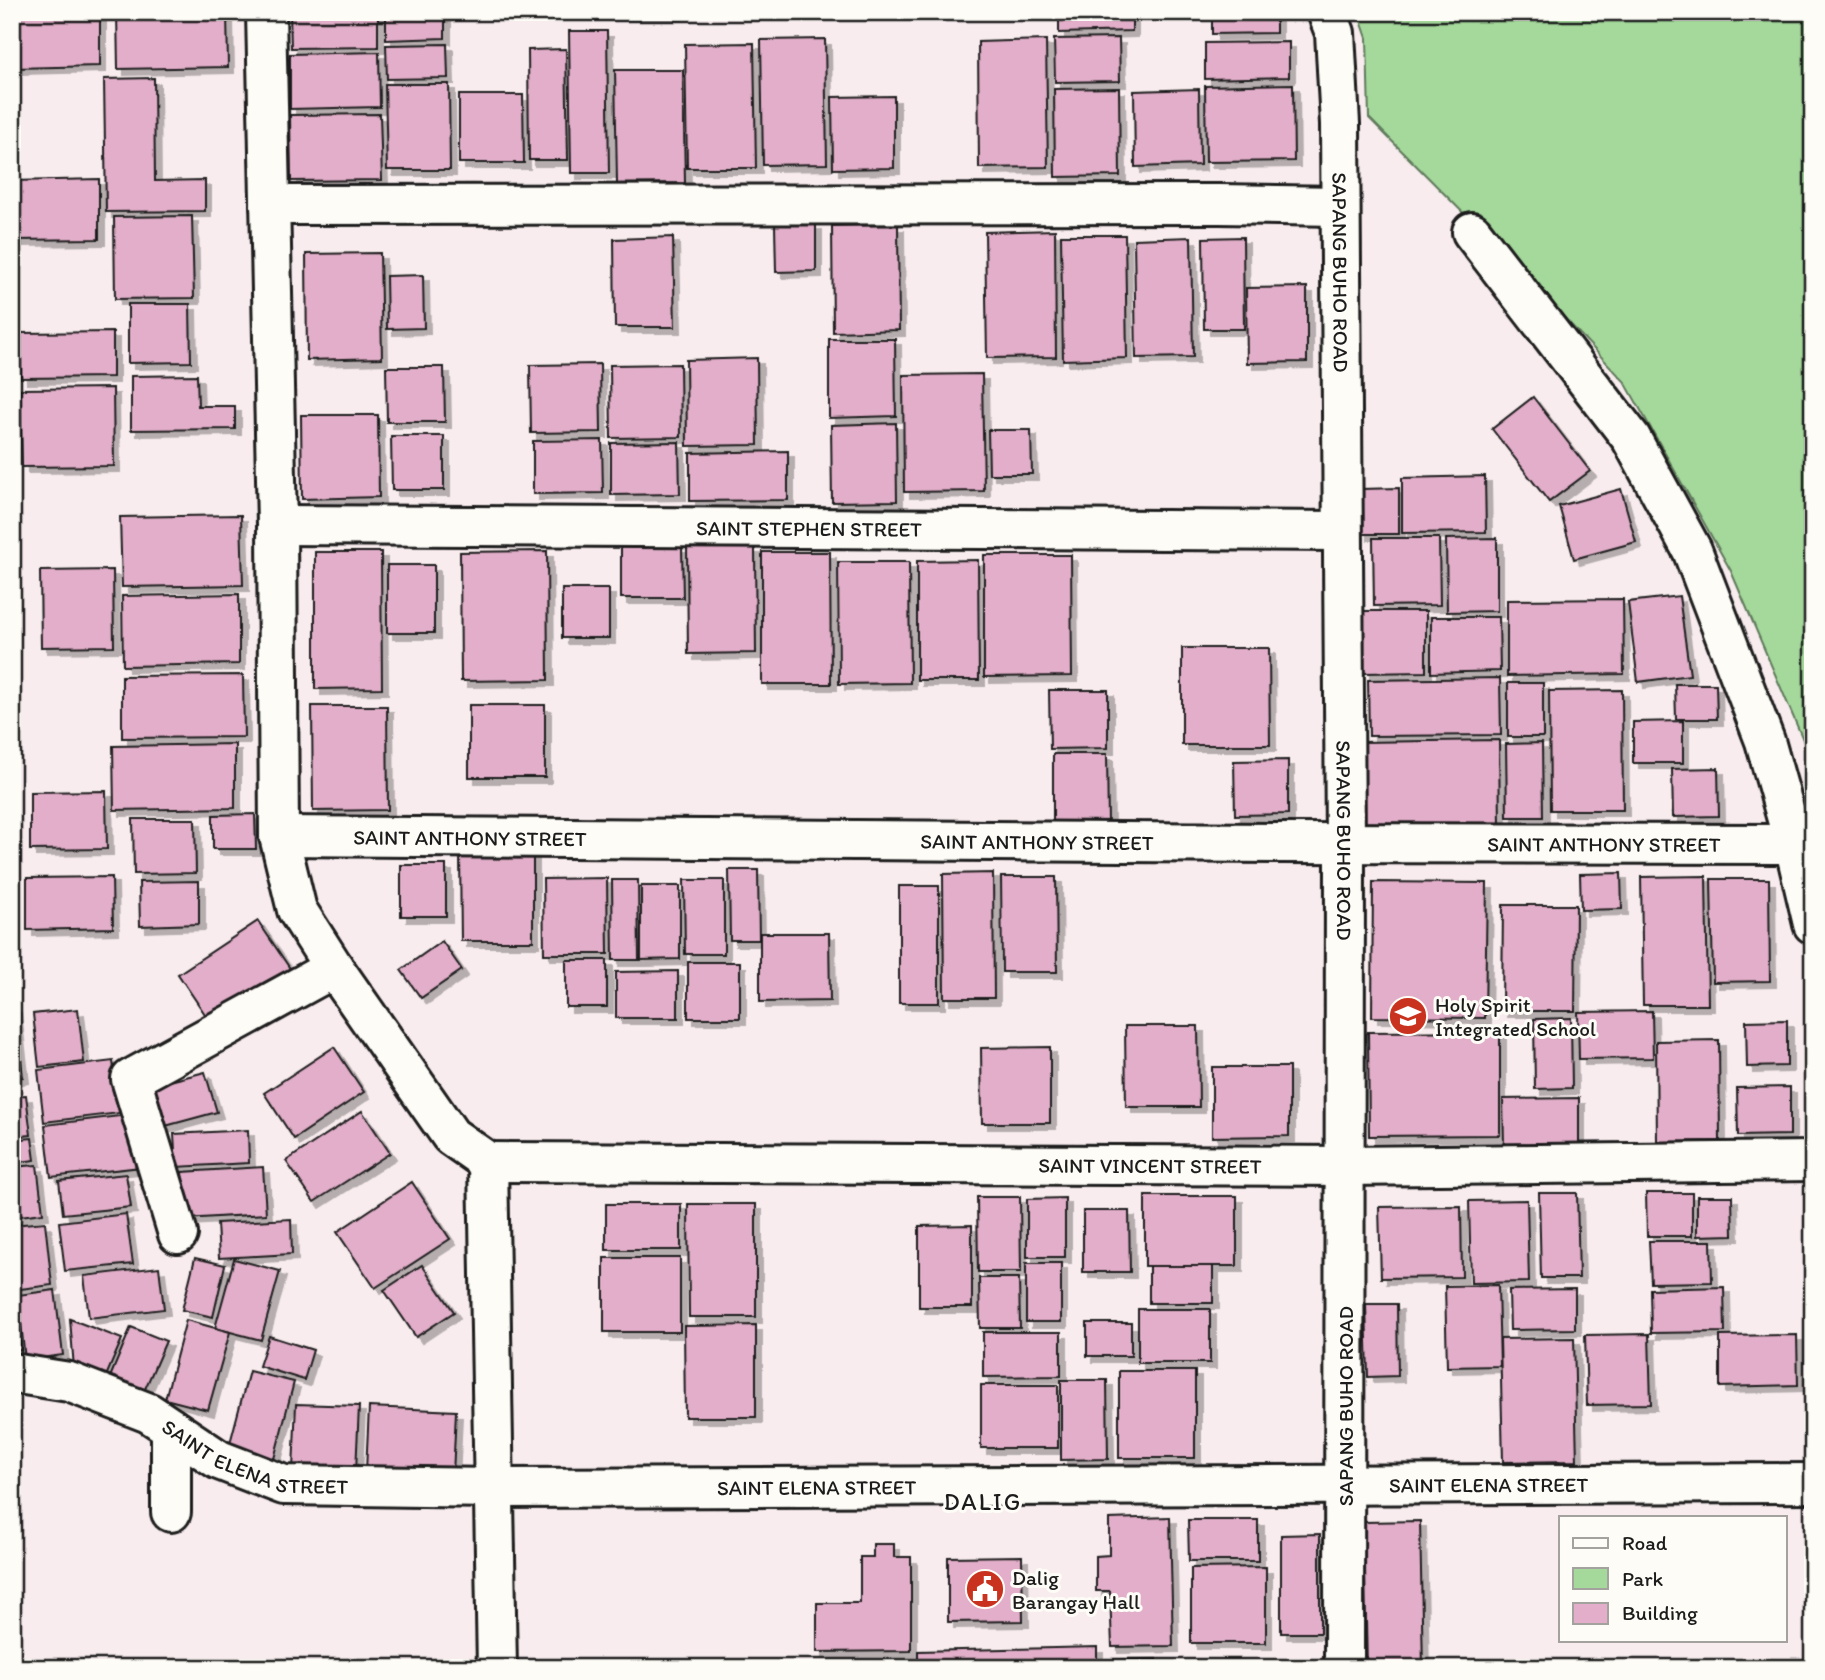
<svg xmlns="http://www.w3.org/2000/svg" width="1825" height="1680" font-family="Itim,sans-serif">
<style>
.green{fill:#a4d99b;stroke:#607a5c;stroke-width:2}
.building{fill:#e2aec9;stroke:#1c1c1c;stroke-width:2;filter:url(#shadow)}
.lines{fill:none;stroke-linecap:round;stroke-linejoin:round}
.minor-casing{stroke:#1c1c1c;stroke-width:44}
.tertiary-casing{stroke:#1c1c1c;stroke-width:44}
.minor{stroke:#fdfcf7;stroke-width:38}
.tertiary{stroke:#fdfcf7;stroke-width:38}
.labels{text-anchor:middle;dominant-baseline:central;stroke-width:6;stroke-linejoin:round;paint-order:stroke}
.street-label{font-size:21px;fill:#1c1c1c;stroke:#fdfcf7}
.poi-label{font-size:21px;fill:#1c1c1c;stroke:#fdfcf7;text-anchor:start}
.quarter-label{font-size:24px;letter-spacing:2px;fill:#1c1c1c;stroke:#fdfcf7}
</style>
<defs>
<filter id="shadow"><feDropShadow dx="6" dy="6" stdDeviation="0" flood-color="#0004"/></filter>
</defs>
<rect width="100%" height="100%" fill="#f8ecee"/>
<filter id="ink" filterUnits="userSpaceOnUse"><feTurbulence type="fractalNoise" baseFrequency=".0143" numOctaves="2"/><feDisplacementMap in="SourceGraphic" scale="14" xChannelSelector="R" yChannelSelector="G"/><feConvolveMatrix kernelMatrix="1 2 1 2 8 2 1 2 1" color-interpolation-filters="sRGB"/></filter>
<g filter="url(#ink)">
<path class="green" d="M 1358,12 L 1813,12 L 1813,763 L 1731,571 L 1625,382 L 1512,262 L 1369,118 L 1367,38 Z"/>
<g class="building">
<path d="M 13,12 L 100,12 L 100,66 L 14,68 Z"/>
<path d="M 117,12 L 227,12 L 228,67 L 118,69 Z"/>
<path d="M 290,12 L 378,12 L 378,47 L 291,48 Z"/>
<path d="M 386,12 L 445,12 L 445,38 L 386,40 Z"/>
<rect x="608" y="12" width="68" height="2"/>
<path d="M 1059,12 L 1132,12 L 1132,31 L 1059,33 Z"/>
<path d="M 1212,12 L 1276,12 L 1276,33 L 1212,34 Z"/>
<path d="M 569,31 L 607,31 L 609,173 L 571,173 Z"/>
<path d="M 1119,38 L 1120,81 L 1055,82 L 1054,39 Z"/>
<path d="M 825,39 L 827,164 L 763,165 L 761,40 Z"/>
<path d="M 1046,40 L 1048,167 L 979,168 L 978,42 Z"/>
<path d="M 1289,42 L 1289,77 L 1205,79 L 1205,43 Z"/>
<path d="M 754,43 L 756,168 L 687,168 L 685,44 Z"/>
<path d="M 447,44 L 448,78 L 387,79 L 386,45 Z"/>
<path d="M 566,49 L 568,160 L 529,160 L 528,50 Z"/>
<path d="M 379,52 L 380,107 L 290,109 L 290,54 Z"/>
<path d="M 615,70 L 683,70 L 685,183 L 617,184 Z"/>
<path d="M 154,78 L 155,181 L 205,180 L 205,211 L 106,212 L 104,79 Z"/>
<path d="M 385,84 L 449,84 L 450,170 L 387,170 Z"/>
<path d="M 1293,84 L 1294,161 L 1206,162 L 1205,86 Z"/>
<path d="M 1119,88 L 1120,176 L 1055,177 L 1054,89 Z"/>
<path d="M 1199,89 L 1200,165 L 1135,167 L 1134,91 Z"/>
<path d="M 459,95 L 523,95 L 524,163 L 459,163 Z"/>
<path d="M 894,96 L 894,168 L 833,169 L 832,97 Z"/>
<path d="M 380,114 L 382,180 L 291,181 L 290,115 Z"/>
<path d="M 99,179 L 99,239 L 13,240 L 12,181 Z"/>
<path d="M 192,216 L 194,298 L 115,299 L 114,217 Z"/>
<path d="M 816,224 L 816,271 L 776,272 L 775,225 Z"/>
<path d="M 898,225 L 899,330 L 833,332 L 832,226 Z"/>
<path d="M 1055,230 L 1056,357 L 987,358 L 985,232 Z"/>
<path d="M 1061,235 L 1125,235 L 1127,358 L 1063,360 Z"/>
<path d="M 673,237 L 675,327 L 615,327 L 614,239 Z"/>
<path d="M 1191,237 L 1193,357 L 1136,358 L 1134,239 Z"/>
<path d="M 1243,237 L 1244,329 L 1204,329 L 1203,238 Z"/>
<path d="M 380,253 L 382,358 L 307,360 L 306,254 Z"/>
<path d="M 423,275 L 424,328 L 387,329 L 386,276 Z"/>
<path d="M 1307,287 L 1307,362 L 1247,363 L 1246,288 Z"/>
<path d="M 128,304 L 190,304 L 191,362 L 128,363 Z"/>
<path d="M 113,332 L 113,377 L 21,378 L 20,333 Z"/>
<path d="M 829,339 L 895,339 L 896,416 L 829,418 Z"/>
<path d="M 757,358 L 758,445 L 687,446 L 686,360 Z"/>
<path d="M 600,364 L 601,432 L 531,433 L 530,365 Z"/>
<path d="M 680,364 L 681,437 L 611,438 L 610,365 Z"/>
<path d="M 386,367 L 444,367 L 445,422 L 387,422 Z"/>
<path d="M 982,374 L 984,491 L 904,492 L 903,375 Z"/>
<path d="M 197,375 L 198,406 L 235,406 L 235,429 L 131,430 L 131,376 Z"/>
<path d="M 113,388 L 114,466 L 22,467 L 20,389 Z"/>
<path d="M 1533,397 L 1590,471 L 1549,502 L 1492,429 Z"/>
<path d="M 301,415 L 378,415 L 379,497 L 302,499 Z"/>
<path d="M 896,423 L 897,501 L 832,502 L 831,425 Z"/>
<path d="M 988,430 L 1031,430 L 1032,474 L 989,474 Z"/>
<path d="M 391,436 L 444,436 L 444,490 L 392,490 Z"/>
<path d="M 602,440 L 603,493 L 533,494 L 533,441 Z"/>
<path d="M 679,442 L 680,494 L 611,495 L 611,443 Z"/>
<path d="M 788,451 L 788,500 L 690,501 L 690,453 Z"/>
<path d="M 1485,476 L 1486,532 L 1402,533 L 1402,478 Z"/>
<path d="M 1399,488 L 1399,534 L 1362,534 L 1361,489 Z"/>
<path d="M 1621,489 L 1636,542 L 1574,559 L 1559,506 Z"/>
<path d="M 241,515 L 243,585 L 122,587 L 120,517 Z"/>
<path d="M 1373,538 L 1439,538 L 1440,605 L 1374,606 Z"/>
<path d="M 1497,538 L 1497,611 L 1447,612 L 1446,539 Z"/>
<path d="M 621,547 L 682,547 L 683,598 L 621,598 Z"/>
<path d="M 687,548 L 755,548 L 756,653 L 688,654 Z"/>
<path d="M 547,551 L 548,680 L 461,681 L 460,552 Z"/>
<path d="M 315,552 L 381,552 L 382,688 L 315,689 Z"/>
<path d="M 762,552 L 830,552 L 831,684 L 762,684 Z"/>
<path d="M 984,555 L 1071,555 L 1072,676 L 984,677 Z"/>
<path d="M 978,560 L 979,680 L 917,680 L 917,561 Z"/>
<path d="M 838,562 L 909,562 L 910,683 L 839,684 Z"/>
<rect x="387" y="565" width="47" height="68"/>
<path d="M 113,570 L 114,646 L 41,647 L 40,571 Z"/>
<rect x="562" y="589" width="47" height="49"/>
<path d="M 239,594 L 239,664 L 123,666 L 122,596 Z"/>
<path d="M 1679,596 L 1690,675 L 1638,682 L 1628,602 Z"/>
<path d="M 1623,599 L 1624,674 L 1507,676 L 1507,600 Z"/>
<path d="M 1363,611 L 1426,611 L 1426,672 L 1364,673 Z"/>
<path d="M 1431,617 L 1499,617 L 1500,671 L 1431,673 Z"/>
<path d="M 1182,648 L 1269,648 L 1270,745 L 1182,745 Z"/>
<path d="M 243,675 L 244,737 L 122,738 L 122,676 Z"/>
<path d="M 1500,678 L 1501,735 L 1369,736 L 1368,680 Z"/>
<rect x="1508" y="683" width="35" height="54"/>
<path d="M 1675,684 L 1716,684 L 1717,719 L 1676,719 Z"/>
<path d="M 1049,690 L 1108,690 L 1108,748 L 1050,749 Z"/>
<path d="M 1622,690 L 1623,810 L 1550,810 L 1549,691 Z"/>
<rect x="469" y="705" width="76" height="72"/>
<path d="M 312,706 L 387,706 L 388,810 L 313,811 Z"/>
<path d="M 1683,721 L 1683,763 L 1633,763 L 1633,722 Z"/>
<path d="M 1499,740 L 1500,827 L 1362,829 L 1361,742 Z"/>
<path d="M 1542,743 L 1543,817 L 1507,817 L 1506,744 Z"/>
<path d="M 235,744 L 235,808 L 114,810 L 113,746 Z"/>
<path d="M 1053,754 L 1107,754 L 1108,824 L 1053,824 Z"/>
<path d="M 1288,760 L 1288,814 L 1235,815 L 1234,761 Z"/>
<path d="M 1718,768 L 1719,816 L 1673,817 L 1672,769 Z"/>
<path d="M 106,791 L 107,849 L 30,850 L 30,792 Z"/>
<path d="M 255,814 L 256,849 L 213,849 L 213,815 Z"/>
<path d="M 133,819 L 195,819 L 196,873 L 134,874 Z"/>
<path d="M 460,853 L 533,853 L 533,941 L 461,941 Z"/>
<rect x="401" y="865" width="45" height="51"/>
<path d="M 729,870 L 758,870 L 759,940 L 730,940 Z"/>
<path d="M 993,873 L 994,998 L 944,998 L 943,874 Z"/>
<path d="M 1621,873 L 1622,909 L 1581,910 L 1580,874 Z"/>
<path d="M 1706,876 L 1708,1005 L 1643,1005 L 1641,877 Z"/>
<path d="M 112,877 L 113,928 L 27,930 L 27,878 Z"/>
<path d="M 1001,877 L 1056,877 L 1057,972 L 1002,972 Z"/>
<path d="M 607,878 L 608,954 L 544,954 L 543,879 Z"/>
<path d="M 1711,879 L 1769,879 L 1770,981 L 1713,982 Z"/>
<path d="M 612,880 L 638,880 L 639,960 L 613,960 Z"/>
<path d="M 684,880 L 724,880 L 724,954 L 685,954 Z"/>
<path d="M 199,881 L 199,924 L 140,926 L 139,882 Z"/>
<path d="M 1373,882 L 1487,883 L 1485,1018 L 1372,1017 Z"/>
<path d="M 641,886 L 680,886 L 680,959 L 641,960 Z"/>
<rect x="899" y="886" width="40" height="117"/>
<path d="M 1503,905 L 1576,905 L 1575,1011 L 1502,1011 Z"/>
<path d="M 258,921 L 293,973 L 213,1026 L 178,974 Z"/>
<path d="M 760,933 L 829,933 L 830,1001 L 760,1002 Z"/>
<path d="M 442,941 L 462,970 L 421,998 L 401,970 Z"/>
<rect x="566" y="960" width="41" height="47"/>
<rect x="688" y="962" width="52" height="56"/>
<path d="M 678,971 L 678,1018 L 616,1018 L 616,972 Z"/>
<path d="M 12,1007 L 15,1007 L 23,1077 L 12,1079 Z"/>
<path d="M 78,1009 L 84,1062 L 39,1067 L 33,1014 Z"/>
<path d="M 1652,1011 L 1653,1058 L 1579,1059 L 1578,1012 Z"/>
<path d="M 1571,1018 L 1572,1088 L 1535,1089 L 1534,1019 Z"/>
<path d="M 1787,1020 L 1787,1066 L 1747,1067 L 1746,1021 Z"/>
<path d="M 1125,1026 L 1198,1026 L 1199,1107 L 1126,1107 Z"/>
<path d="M 1500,1031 L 1500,1135 L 1369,1136 L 1368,1032 Z"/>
<path d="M 1719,1040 L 1720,1141 L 1657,1142 L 1656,1041 Z"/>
<path d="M 334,1047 L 364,1092 L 294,1139 L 264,1093 Z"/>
<path d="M 1050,1047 L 1050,1123 L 982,1123 L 981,1048 Z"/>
<path d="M 113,1061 L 120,1113 L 44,1122 L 38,1070 Z"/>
<path d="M 1212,1067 L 1289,1067 L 1289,1136 L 1212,1137 Z"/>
<path d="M 205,1072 L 217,1112 L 158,1128 L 147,1087 Z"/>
<path d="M 1790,1087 L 1790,1135 L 1738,1136 L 1737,1088 Z"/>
<path d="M 26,1095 L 31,1135 L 12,1137 L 12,1096 Z"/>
<path d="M 1579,1098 L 1579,1144 L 1504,1145 L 1503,1099 Z"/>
<path d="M 362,1111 L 390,1153 L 314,1202 L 286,1161 Z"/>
<path d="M 136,1114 L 141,1167 L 51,1177 L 45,1125 Z"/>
<path d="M 248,1130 L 249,1163 L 176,1167 L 174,1134 Z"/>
<path d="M 32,1138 L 35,1160 L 12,1163 L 12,1140 Z"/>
<path d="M 37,1165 L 43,1213 L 12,1217 L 12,1167 Z"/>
<path d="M 263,1167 L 266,1214 L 185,1219 L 182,1172 Z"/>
<path d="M 126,1174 L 131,1207 L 63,1214 L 59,1181 Z"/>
<path d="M 412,1182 L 450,1239 L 375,1288 L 337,1232 Z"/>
<path d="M 1539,1193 L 1577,1193 L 1579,1278 L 1541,1278 Z"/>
<path d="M 1646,1193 L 1692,1193 L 1692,1236 L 1647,1236 Z"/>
<rect x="1145" y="1196" width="92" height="70"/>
<path d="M 1697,1196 L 1732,1196 L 1733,1235 L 1697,1236 Z"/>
<path d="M 977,1197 L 1020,1197 L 1021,1272 L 978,1272 Z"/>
<path d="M 1065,1198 L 1065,1257 L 1027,1257 L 1027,1199 Z"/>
<path d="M 1527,1200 L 1529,1282 L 1471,1283 L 1469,1201 Z"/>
<rect x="606" y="1204" width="75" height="46"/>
<path d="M 688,1204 L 756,1204 L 756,1317 L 689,1317 Z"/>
<path d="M 1461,1206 L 1462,1277 L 1381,1278 L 1379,1207 Z"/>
<path d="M 1083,1211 L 1129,1211 L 1130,1272 L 1083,1272 Z"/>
<path d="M 126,1214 L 133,1264 L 65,1271 L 59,1222 Z"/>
<path d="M 291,1219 L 292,1254 L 219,1258 L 217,1223 Z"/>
<path d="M 45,1222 L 52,1285 L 12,1290 L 12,1225 Z"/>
<path d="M 972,1225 L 972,1307 L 919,1307 L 919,1226 Z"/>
<path d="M 1649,1241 L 1711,1241 L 1712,1282 L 1651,1283 Z"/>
<path d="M 195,1258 L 225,1265 L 213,1317 L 182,1310 Z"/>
<rect x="604" y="1258" width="76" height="74"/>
<path d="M 234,1259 L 280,1271 L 261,1340 L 215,1328 Z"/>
<rect x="1026" y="1263" width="35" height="59"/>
<path d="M 422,1265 L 454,1312 L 416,1337 L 384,1290 Z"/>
<rect x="1149" y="1266" width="64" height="37"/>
<path d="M 159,1267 L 164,1309 L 89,1318 L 84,1276 Z"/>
<path d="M 979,1278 L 1019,1278 L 1020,1328 L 980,1328 Z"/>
<path d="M 1498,1285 L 1500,1366 L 1447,1367 L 1445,1286 Z"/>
<path d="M 1724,1287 L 1725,1332 L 1651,1333 L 1650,1289 Z"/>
<path d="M 1575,1289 L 1575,1329 L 1510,1330 L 1509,1290 Z"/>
<path d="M 55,1290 L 63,1355 L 25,1360 L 18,1295 Z"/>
<path d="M 15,1295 L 21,1350 L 12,1351 L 12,1296 Z"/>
<path d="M 1366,1304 L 1397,1304 L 1398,1376 L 1368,1377 Z"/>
<rect x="1138" y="1309" width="72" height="54"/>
<path d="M 70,1319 L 122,1339 L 104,1381 L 74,1368 Z"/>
<path d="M 186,1320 L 230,1332 L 208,1410 L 165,1399 Z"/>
<rect x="1087" y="1323" width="44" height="33"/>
<path d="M 756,1325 L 756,1417 L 685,1417 L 684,1326 Z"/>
<path d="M 131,1327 L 166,1341 L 142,1396 L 108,1382 Z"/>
<path d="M 983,1332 L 1061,1332 L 1061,1376 L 983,1377 Z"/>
<path d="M 1649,1334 L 1651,1404 L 1587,1405 L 1585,1335 Z"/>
<path d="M 1797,1335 L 1798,1385 L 1720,1387 L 1720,1336 Z"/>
<path d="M 269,1336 L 313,1350 L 304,1380 L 259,1366 Z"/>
<path d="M 1574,1338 L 1577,1461 L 1503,1462 L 1500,1339 Z"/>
<path d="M 249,1371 L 294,1382 L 274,1459 L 229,1447 Z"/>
<rect x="1119" y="1371" width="76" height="87"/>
<path d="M 1061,1380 L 1107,1380 L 1108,1459 L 1061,1460 Z"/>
<rect x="981" y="1385" width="77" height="63"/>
<path d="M 296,1404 L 359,1406 L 356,1471 L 293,1469 Z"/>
<path d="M 369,1407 L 456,1411 L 453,1475 L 366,1471 Z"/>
<path d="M 1170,1517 L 1173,1646 L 1112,1647 L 1110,1591 L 1096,1591 L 1096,1556 L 1109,1555 L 1109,1519 Z"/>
<path d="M 1188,1520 L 1258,1520 L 1258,1561 L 1189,1561 Z"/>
<path d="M 1420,1521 L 1423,1668 L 1367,1668 L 1364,1522 Z"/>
<path d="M 1320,1534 L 1320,1633 L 1281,1633 L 1281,1535 Z"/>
<path d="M 873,1544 L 894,1544 L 894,1557 L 911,1557 L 911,1651 L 817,1652 L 817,1603 L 860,1603 L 860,1557 L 873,1557 Z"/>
<path d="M 1022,1556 L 1023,1621 L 948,1622 L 948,1557 Z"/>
<path d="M 1266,1567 L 1266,1643 L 1191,1643 L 1191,1568 Z"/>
<path d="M 1097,1647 L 1097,1668 L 918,1668 L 918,1651 Z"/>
<path d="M 1157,1659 L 1157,1668 L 1108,1668 L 1108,1660 Z"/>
</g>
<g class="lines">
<g class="minor-casing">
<g id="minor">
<path d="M 266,12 L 277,525 L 279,836 L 297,910 L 334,968 L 451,1136 L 488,1162"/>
<path d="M 270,205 L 1219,204 L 1340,206"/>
<path d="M 1472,232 L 1631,438 L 1692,550 L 1765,741 L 1794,844 L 1813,924"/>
<path id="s1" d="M 277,525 L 1341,531"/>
<path id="s2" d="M 279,836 L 1274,843 L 1794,844"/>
<path id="s3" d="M 488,1162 L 1345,1166 L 1813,1161"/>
<path d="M 488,1162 L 497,1668"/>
<path d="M 178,1234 L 131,1079 L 334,968"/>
<path id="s4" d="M 12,1373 L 69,1382 L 149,1413 L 219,1460 L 284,1485 L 493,1488 L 1813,1483"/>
<path d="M 171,1512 L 171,1428"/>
</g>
</g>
<g class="tertiary-casing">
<g id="tertiary">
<path id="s5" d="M 1327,12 L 1335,33 L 1340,124 L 1345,843 L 1344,1668"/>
</g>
</g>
<use href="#minor" class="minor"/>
<use href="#tertiary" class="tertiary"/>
</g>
</g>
<defs>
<g id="school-disc" transform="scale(2.0125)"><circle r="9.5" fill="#c8321e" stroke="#fdfcf7"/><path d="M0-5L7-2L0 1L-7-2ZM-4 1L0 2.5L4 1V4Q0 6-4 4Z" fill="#fff"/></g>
<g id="civic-disc" transform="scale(2.0125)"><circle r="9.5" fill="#c8321e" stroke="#fdfcf7"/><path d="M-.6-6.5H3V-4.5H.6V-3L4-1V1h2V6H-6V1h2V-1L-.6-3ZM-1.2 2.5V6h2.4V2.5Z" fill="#fff"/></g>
</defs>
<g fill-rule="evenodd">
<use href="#school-disc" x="1408" y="1016"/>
<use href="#civic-disc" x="985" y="1589"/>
</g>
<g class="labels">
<g class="street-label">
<text stroke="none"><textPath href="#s5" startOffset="262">SAPANG BUHO ROAD</textPath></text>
<text stroke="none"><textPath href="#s1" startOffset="532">SAINT STEPHEN STREET</textPath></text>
<text stroke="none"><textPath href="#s2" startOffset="191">SAINT ANTHONY STREET</textPath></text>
<text stroke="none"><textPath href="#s5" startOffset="830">SAPANG BUHO ROAD</textPath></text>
<text stroke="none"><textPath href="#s2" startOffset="758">SAINT ANTHONY STREET</textPath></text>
<text stroke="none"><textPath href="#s2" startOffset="1325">SAINT ANTHONY STREET</textPath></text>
<text stroke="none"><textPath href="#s3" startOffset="662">SAINT VINCENT STREET</textPath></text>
<text transform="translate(1345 1406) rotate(-90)">SAPANG BUHO ROAD</text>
<text stroke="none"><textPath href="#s4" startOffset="262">SAINT ELENA STREET</textPath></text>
<text stroke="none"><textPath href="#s4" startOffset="1502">SAINT ELENA STREET</textPath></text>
<text stroke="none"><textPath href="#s4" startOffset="830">SAINT ELENA STREET</textPath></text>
</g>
<g class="poi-label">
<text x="1435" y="1004">Holy Spirit<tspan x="1435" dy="24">Integrated School</tspan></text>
<text x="1012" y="1577">Dalig<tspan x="1012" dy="24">Barangay Hall</tspan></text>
</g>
<g class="quarter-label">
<text x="983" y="1501">DALIG</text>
</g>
</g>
<rect width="1825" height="1680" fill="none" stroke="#fdfcf7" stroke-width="42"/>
<rect x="21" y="21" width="1783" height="1638" fill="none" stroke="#1c1c1c" stroke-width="2.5" filter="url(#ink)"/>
<rect x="1559" y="1516" width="228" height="126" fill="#fdfcf7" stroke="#a3a29f" stroke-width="2"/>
<rect x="1573" y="1538" width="35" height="10" fill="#fdfcf7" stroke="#a3a29f" stroke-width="2"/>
<text x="1622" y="1550" font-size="21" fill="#1c1c1c">Road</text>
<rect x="1573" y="1568" width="35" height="21" fill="#a4d99b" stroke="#a3a29f" stroke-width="2"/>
<text x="1622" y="1586" font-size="21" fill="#1c1c1c">Park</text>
<rect x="1573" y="1603" width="35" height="21" fill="#e2aec9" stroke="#a3a29f" stroke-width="2"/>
<text x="1622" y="1620" font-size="21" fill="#1c1c1c">Building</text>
</svg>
